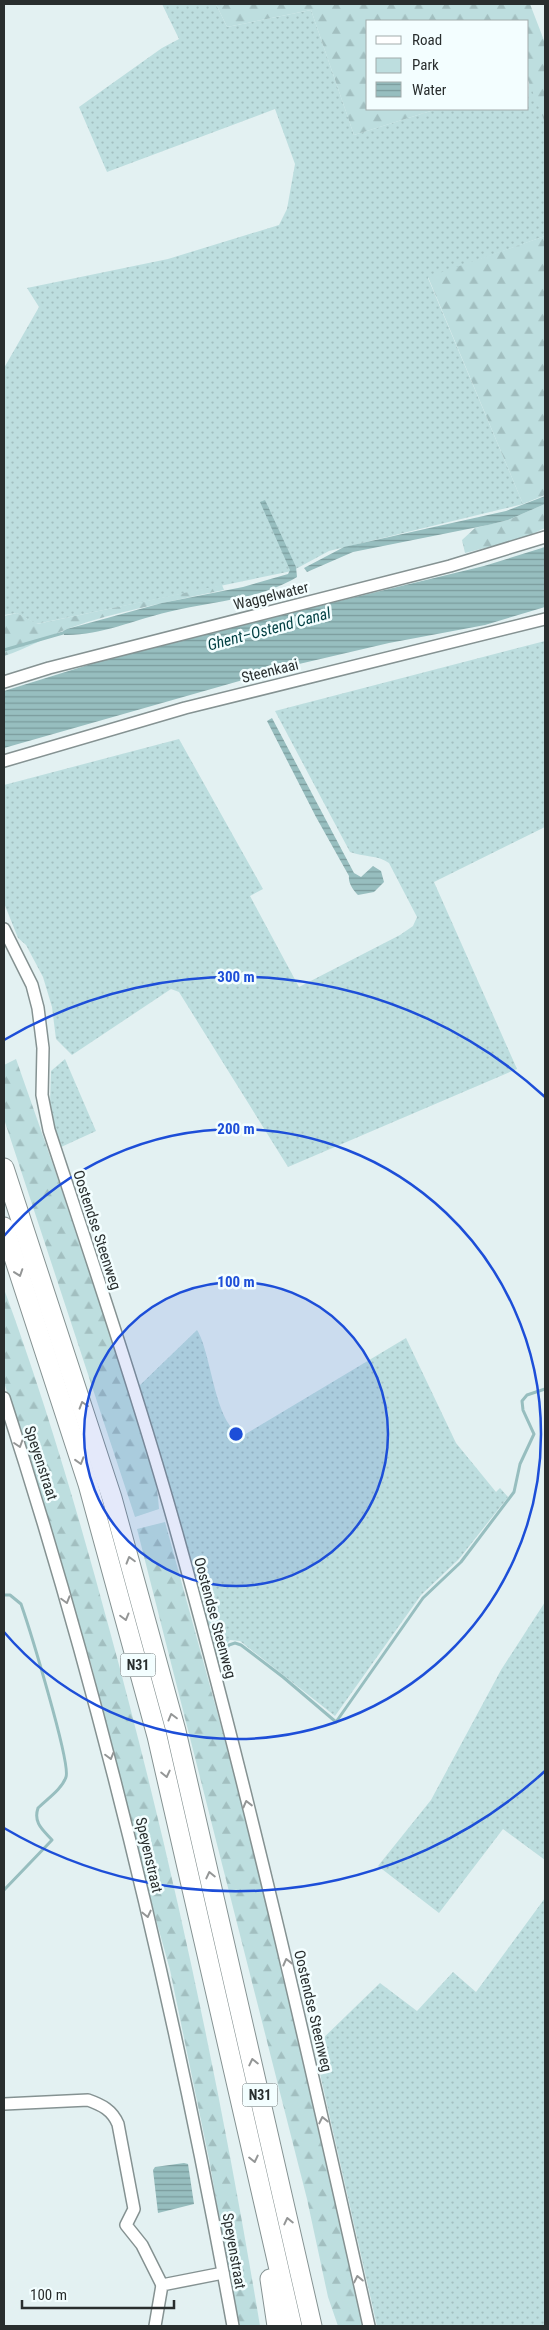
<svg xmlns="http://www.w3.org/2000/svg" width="549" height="2330" font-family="'Roboto Condensed',sans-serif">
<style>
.green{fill:url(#green-dots)}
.forest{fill:url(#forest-firs)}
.water{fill:url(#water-rules)}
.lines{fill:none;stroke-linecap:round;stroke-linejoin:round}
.stream{stroke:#97bebf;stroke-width:3}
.minor-casing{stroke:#859292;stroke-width:14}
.trunk-casing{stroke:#859292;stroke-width:21}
.minor{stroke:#fff;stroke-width:11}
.trunk{stroke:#fff;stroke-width:19}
.oneway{stroke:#949696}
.ring{fill:none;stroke:#1d4ed8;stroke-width:2.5}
.labels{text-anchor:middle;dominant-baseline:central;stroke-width:5;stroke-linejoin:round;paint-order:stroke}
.shield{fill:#f3feff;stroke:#666c6d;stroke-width:1}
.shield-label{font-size:14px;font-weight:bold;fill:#292e2e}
.street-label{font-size:15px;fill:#292e2e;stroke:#f3feff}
.water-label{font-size:16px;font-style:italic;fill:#003f42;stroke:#f3feff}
.centre{fill:#1d4ed8;stroke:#f3feff;stroke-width:2.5}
.ring-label{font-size:15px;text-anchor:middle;font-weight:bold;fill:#1d4ed8;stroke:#f3feff;stroke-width:5;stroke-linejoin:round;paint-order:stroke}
</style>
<defs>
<pattern id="green-dots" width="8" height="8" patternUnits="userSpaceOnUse" patternTransform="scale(1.25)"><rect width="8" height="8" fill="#bddedf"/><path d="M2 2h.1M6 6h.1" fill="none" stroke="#a2bfc0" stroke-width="1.8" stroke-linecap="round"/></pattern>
<pattern id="forest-firs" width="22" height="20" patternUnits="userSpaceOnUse" patternTransform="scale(1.25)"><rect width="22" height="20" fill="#bddedf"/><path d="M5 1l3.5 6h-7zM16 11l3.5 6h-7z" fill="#a2bfc0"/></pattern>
<pattern id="water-rules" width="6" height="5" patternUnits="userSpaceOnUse" patternTransform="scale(1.25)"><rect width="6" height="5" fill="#97bebf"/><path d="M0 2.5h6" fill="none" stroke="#7b9b9c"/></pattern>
</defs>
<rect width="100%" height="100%" fill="#e3f1f2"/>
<g class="green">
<path d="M 162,4 L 216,4 L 227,27 L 311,10 L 354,135 L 437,109 L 528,109 L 529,79 L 545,123 L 545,236 L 428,278 L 523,504 L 329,551 L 292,571 L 36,624 L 17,613 L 4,615 L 4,368 L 39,307 L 27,288 L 168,259 L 279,225 L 287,209 L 295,164 L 275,109 L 107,172 L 79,107 L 162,48 L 179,39 Z"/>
<path d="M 545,641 L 545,827 L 434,882 L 517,1069 L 288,1167 L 179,992 L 171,989 L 72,1055 L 56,1039 L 52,1007 L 43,977 L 26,945 L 18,938 L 4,903 L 4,785 L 179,739 L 263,889 L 250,896 L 299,987 L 400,935 L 413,926 L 417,917 L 389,863 C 378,855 363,857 350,852 L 275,711 Z"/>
<path d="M 65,1059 L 96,1131 L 59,1148 L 50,1103 L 51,1071 Z"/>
<path d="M 197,1330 C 212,1353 215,1431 244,1435 L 406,1338 L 456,1443 L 496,1492 L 500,1488 L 508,1497 L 459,1559 L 421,1595 L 335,1716 L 240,1641 L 230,1640 L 215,1658 L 137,1388 Z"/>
<path d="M 545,1602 L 545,1860 L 503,1829 L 439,1913 L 378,1866 L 431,1800 L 501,1670 Z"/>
<path d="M 545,1898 L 545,2326 L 377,2326 L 314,2047 L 380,1983 L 417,2011 L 453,1972 L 476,1992 Z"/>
</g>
<g class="forest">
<path d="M 216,4 L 530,4 L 545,43 L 545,123 L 528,80 L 528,21 L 368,21 L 368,109 L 437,109 L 354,135 L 311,10 L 227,27 Z"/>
<path d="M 545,236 L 545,495 L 523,504 L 428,277 Z"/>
<path d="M 545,504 L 545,528 L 524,538 L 465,553 L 462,540 L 475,528 L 508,520 Z"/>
<path d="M 222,585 L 224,590 C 172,601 117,611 67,629 C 46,637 26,649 4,656 L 4,616 L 17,613 L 37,624 Z"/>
<path d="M 16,1059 C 51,1158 85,1257 117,1357 C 132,1403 157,1461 159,1509 L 135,1517 L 4,1119 L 4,1065 Z"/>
<path d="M 4,1289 C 45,1400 78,1513 109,1628 C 172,1858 221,2091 260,2326 L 238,2326 L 209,2159 L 170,1970 L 129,1822 L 92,1667 L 43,1504 L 4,1382 Z"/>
<path d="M 165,1522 L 258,1861 L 365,2326 L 338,2326 L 328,2297 L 307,2199 L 137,1529 Z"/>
</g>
<g class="water">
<path d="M 545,496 L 545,504 L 508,520 L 488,525 L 353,552 L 307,572 L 304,568 L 344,547 L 506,511 Z"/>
<path d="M 265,500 L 296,567 L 297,577 C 259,600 211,601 168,612 C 134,620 99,636 64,635 L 63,631 L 67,629 L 162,603 L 243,587 L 288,574 L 290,570 L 260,502 Z"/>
<path d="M 545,547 L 545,607 L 485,625 L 389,643 L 299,664 L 4,748 L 4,691 L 104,660 L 219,630 L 484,566 Z"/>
<path d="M 272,718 L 354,873 L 361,877 L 373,866 L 381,871 L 384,882 L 374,892 L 358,895 C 353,890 348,883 349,876 L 316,817 L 267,721 Z"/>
<path d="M 184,2163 L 188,2164 L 194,2204 L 158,2213 L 153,2170 L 155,2167 Z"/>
</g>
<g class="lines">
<g class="stream">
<path d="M 4,650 L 63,633"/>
<path d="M 4,1595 L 10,1595 L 21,1604 C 29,1627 71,1763 66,1777 C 62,1789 47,1799 38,1808 C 33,1823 43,1830 52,1840 L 4,1890"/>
<path d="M 216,1662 L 229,1645 L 235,1643 L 241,1645 L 283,1677 L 336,1722 L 423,1598 L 461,1562 L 514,1492 L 520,1464 L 534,1434 L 523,1410 L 522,1401 L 527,1395 L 545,1389"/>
</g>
<g class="minor-casing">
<g id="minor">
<path d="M 4,682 L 49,668 L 450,566 L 545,537"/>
<path d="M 4,761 L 185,708 L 545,619"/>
<path d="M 4,929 L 32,985 L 38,1008 L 43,1048 L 42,1095 L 49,1130 C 93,1264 139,1398 177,1534 C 250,1796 310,2061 369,2326"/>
<path d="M 4,1398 C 103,1701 176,2012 233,2326"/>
<path d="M 4,2104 L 88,2100 C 102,2105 112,2110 118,2124 L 134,2209 L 126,2225 L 142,2245 L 162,2285"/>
<path d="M 155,2326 L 162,2285 L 223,2273"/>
</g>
</g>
<g class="trunk-casing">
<g id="trunk">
<path d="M 4,1168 L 112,1498 L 176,1731 L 312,2326"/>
<path d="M 4,1227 L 88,1484 L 157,1736 L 292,2326"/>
<path d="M 270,2279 L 277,2326"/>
</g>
</g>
<use href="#minor" class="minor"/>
<use href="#trunk" class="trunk"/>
</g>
<defs><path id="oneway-chevron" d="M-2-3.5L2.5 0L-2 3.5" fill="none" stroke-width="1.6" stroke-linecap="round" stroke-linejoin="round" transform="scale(1.25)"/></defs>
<g class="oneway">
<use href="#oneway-chevron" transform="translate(19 1273) rotate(71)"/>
<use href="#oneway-chevron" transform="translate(83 1405) rotate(-107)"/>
<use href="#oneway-chevron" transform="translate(19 1444) rotate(72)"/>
<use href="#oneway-chevron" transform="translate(80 1461) rotate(73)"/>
<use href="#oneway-chevron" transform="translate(130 1560) rotate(-106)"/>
<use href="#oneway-chevron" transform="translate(66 1600) rotate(74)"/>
<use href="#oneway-chevron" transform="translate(125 1617) rotate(75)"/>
<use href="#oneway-chevron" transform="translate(172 1717) rotate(-105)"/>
<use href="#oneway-chevron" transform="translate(110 1756) rotate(75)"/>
<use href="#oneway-chevron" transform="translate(166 1774) rotate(77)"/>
<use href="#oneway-chevron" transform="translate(247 1804) rotate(-104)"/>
<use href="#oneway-chevron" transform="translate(210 1875) rotate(-103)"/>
<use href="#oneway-chevron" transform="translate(147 1914) rotate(77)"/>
<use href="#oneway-chevron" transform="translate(287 1962) rotate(-104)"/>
<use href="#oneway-chevron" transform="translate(253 2062) rotate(-103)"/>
<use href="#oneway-chevron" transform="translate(323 2120) rotate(-102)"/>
<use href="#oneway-chevron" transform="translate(254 2159) rotate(77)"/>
<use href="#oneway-chevron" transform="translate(288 2221) rotate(-103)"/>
<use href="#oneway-chevron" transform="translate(358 2279) rotate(-102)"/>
</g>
<circle cx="236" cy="1434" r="152" fill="#1d4ed8" fill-opacity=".12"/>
<g class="ring">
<circle cx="236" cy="1434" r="152"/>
<path d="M4 1236A305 305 0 1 1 4 1632"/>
<path d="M545 1771A457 457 0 0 1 4 1828M4 1040A457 457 0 0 1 545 1097"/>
</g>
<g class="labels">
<g class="shield">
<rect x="120.5" y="1653.5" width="35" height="23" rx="4"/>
<rect x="242.5" y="2083.5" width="35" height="23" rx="4"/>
</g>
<g class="shield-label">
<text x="138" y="1665">N31</text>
<text x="260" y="2095">N31</text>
</g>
<g class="street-label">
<text transform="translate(271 596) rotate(-14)">Waggelwater</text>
<text transform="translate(270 671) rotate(-14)">Steenkaai</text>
<text transform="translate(97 1230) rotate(72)">Oostendse Steenweg</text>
<text transform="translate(41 1463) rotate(72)">Speyenstraat</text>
<text transform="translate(215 1618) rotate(75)">Oostendse Steenweg</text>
<text transform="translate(149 1855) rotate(77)">Speyenstraat</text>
<text transform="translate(313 2011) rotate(77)">Oostendse Steenweg</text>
<text transform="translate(234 2251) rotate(80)">Speyenstraat</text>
</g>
<g class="water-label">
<text transform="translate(269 629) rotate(-15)">Ghent–Ostend Canal</text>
</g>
</g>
<circle cx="236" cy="1434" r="8" class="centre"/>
<g class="ring-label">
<text x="236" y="982">300 m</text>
<text x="236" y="1134">200 m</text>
<text x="236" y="1287">100 m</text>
</g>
<rect width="549" height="2330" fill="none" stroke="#292e2e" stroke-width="10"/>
<rect x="366" y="20" width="162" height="90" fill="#f3feff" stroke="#a2abab"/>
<rect x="376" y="36" width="25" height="8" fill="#ffffff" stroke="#a2abab"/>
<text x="412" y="45" font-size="15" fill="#292e2e">Road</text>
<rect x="376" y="58" width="25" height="15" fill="#bddedf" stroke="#a2abab"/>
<text x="412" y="70" font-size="15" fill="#292e2e">Park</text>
<rect x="376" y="82" width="25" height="15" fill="url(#water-rules)" stroke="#a2abab"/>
<text x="412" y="95" font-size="15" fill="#292e2e">Water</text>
<path d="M22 2300v8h152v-8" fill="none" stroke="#292e2e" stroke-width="2.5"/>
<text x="30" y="2300" font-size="15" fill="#292e2e" stroke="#f3feff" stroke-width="4" paint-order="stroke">100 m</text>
</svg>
